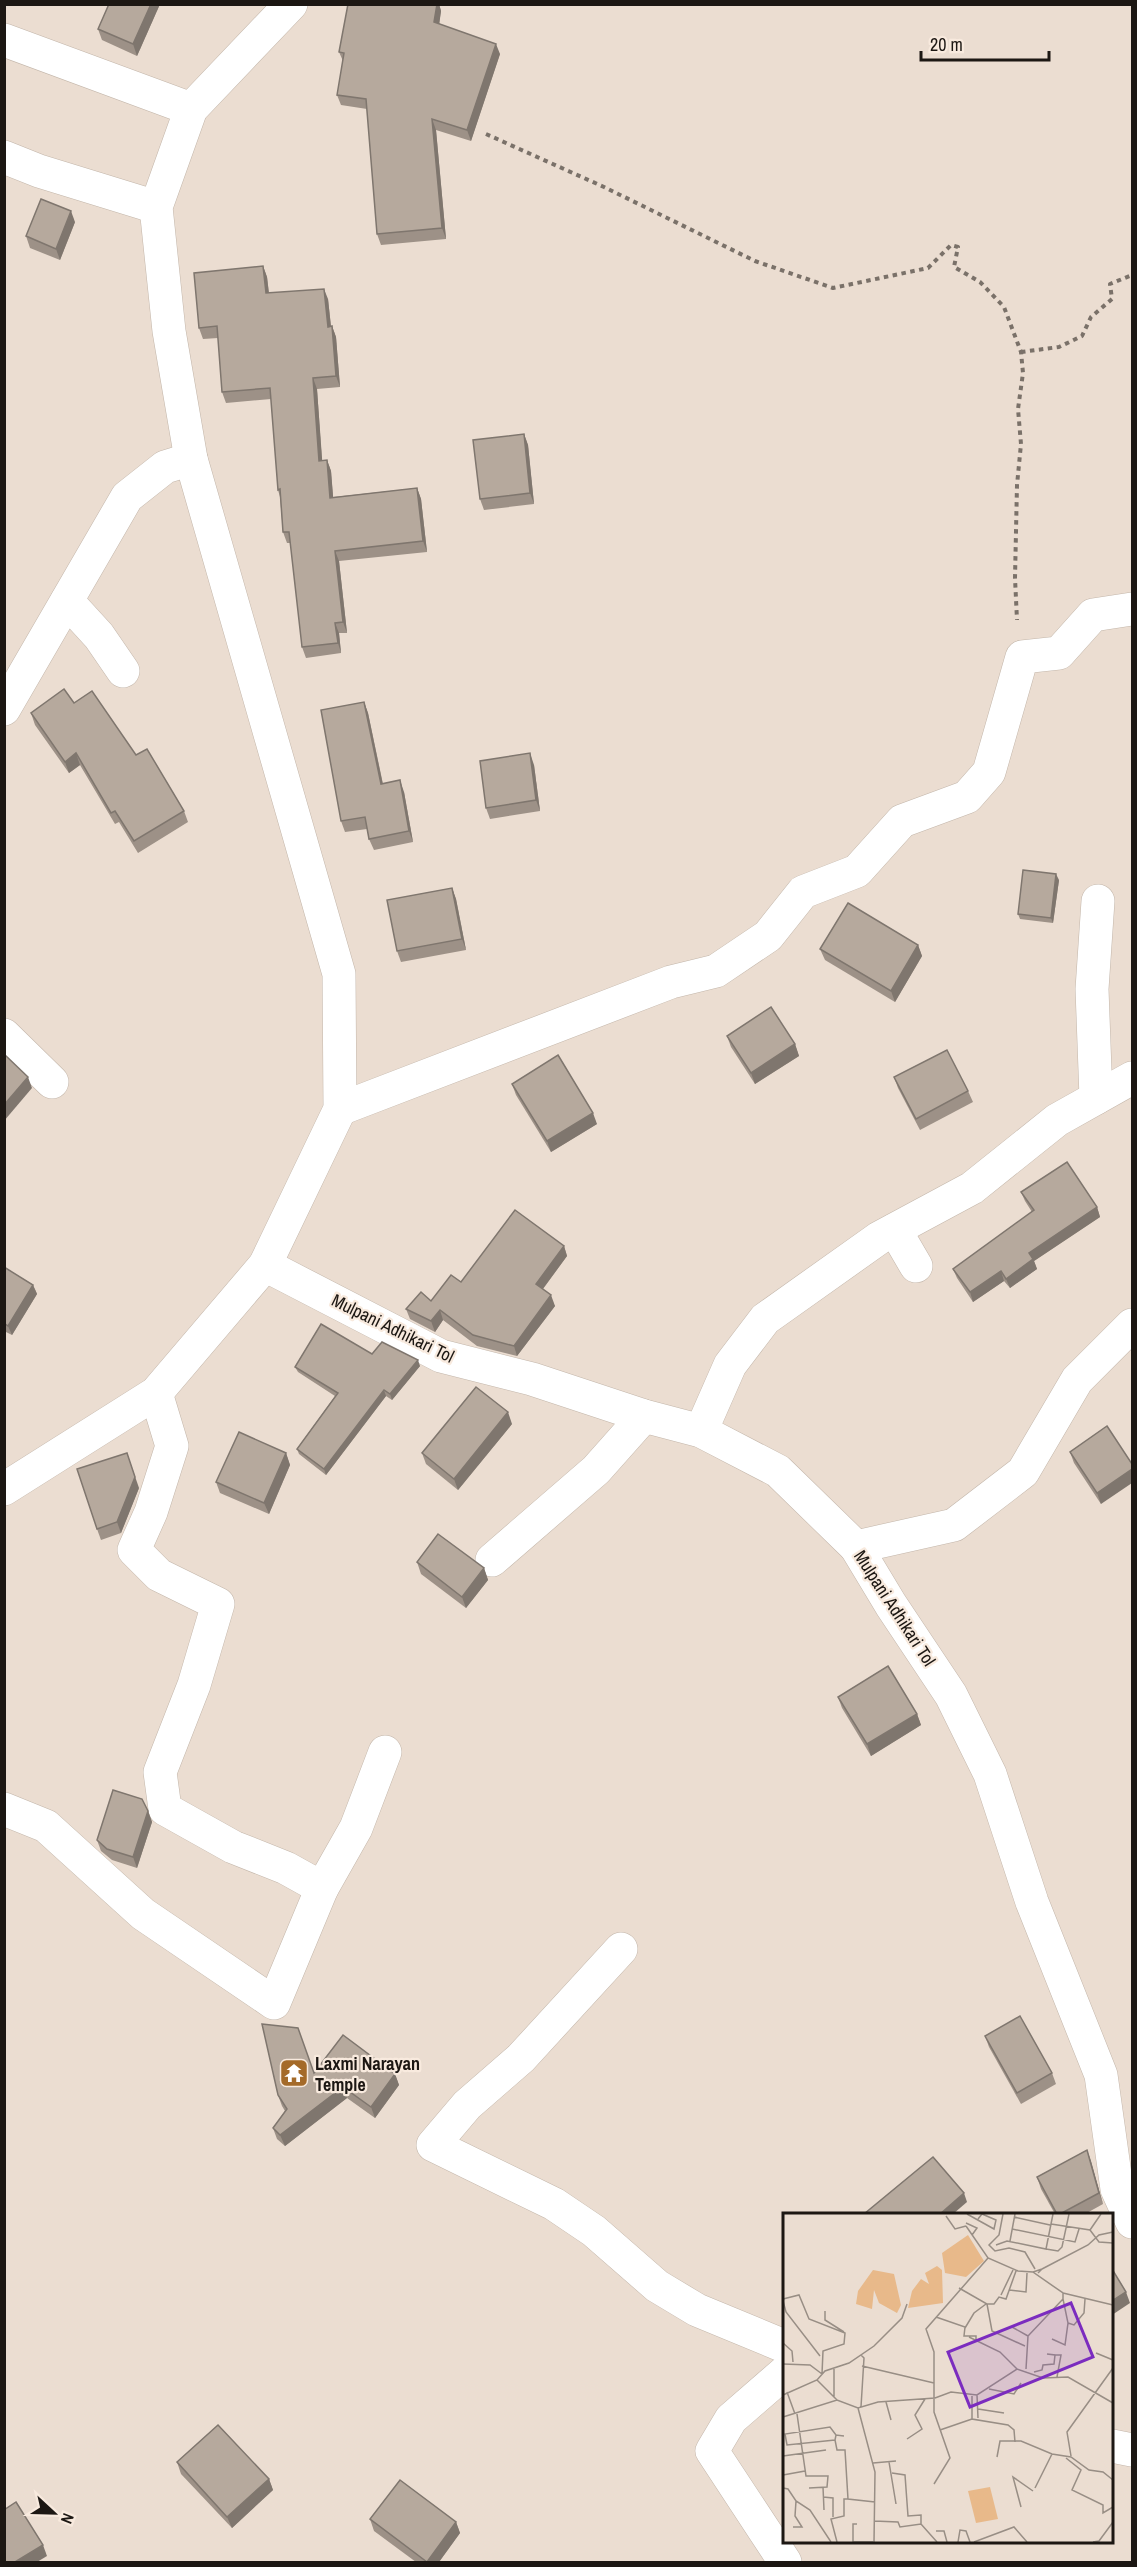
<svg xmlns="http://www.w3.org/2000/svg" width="1137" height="2567" font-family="'Archivo Narrow',sans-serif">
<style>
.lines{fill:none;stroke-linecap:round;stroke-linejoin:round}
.street-casing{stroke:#c3b6aa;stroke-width:34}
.path{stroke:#7a7169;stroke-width:4;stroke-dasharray:4.5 4.5;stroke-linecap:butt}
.street{stroke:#fff;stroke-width:33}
.wall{fill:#9d9187}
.shaded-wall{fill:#7f766e}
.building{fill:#b6a99d;stroke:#7f766e;stroke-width:1.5}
.labels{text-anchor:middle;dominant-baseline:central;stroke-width:4.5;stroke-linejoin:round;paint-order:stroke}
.street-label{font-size:18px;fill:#1c1713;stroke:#f8eade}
.poi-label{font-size:18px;font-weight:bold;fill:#1c1713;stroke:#f8eade;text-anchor:start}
.inset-road{fill:none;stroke:#988e85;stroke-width:1.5}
.view{fill:#7b2cbf;fill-opacity:0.15;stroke:#7b2cbf;stroke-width:3}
.inset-edge{fill:none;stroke:#1c1713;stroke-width:3}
</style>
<rect width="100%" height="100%" fill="#ebddd1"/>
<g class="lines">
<g class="street-casing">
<g id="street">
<path d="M 4,40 L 191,109"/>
<path d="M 4,157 L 39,171 L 156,207"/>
<path d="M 67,601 L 99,636 L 123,671"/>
<path d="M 4,709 L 127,497 L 165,467 L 191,459"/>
<path d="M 4,1035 L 52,1082"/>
<path d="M 1096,1098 L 1092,989 L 1098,901"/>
<path d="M 340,1109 L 671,982 L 716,971 L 768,936 L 803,892 L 857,871 L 902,821 L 967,797 L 989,772 L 1022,657 L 1059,653 L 1093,615 L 1132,609"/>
<path d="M 895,1230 L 916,1266"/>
<path d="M 265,1265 L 441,1356 L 532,1379 L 644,1416 L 701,1431 L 778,1471 L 856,1547 L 891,1605 L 951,1695 L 990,1774 L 1032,1902 L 1101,2075 L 1117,2189 L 1132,2222"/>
<path d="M 156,1393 L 172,1446 L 151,1512 L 134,1550 L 159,1575 L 218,1604 L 194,1685 L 160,1772 L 165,1809 L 233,1847 L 286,1868 L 322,1888 L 356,1828 L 385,1752"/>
<path d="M 701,1431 L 730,1365 L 765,1319 L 879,1238 L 972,1188 L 1057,1120 L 1132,1078"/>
<path d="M 4,1489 L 156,1393 L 265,1265 L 340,1109 L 339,974 L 191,459 L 169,331 L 156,207 L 191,109 L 291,4"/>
<path d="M 856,1547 L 954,1525 L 1023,1472 L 1077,1380 L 1132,1325"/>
<path d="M 492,1560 L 596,1470 L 644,1416"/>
<path d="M 4,1809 L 46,1826 L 143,1914 L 274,2003 L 322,1888"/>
<path d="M 621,1949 L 521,2058 L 467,2105 L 433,2145 L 554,2204 L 594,2231 L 657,2286 L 697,2310 L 784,2346"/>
<path d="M 784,2373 L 731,2419 L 712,2451 L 785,2562"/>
<path d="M 1112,2446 L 1132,2450"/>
</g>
</g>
<g class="path">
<path d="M 486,134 L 604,187 L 755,261 L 833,288 L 928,268 L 951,245 L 958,247 L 954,267 L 980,282 L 1004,307 L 1021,352 L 1023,373 L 1018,409 L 1021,444 L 1017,485 L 1015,578 L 1017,620"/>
<path d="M 1021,352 L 1059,347 L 1082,336 L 1091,317 L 1112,299 L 1110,284 L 1132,275"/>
</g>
<use href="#street" class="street"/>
</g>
<g class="wall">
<path d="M 109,4 L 160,4 L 137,56 L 102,40 L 98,29 Z"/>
<path d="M 348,4 L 439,4 L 441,11 L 439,24 L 500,54 L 471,141 L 436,130 L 446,239 L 381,245 L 377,234 L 367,109 L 341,105 L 337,95 L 343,61 L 339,52 Z"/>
<path d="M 75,222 L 60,260 L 30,248 L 26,236 Z"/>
<path d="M 263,266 L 267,277 L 269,293 L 328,299 L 331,326 L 332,326 L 336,337 L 340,387 L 317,389 L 322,461 L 327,460 L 331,471 L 333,497 L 417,488 L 421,499 L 427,552 L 339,561 L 347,633 L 339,633 L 341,653 L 306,658 L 302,647 L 291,543 L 287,543 L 283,532 L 280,497 L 278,490 L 271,399 L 226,403 L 222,392 L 218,338 L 203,339 L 199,328 Z"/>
<path d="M 524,434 L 528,445 L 534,504 L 484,510 L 480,499 Z"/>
<path d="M 364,702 L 368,713 L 383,784 L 404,792 L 413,842 L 374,850 L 369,839 L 367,829 L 345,832 L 341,821 Z"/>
<path d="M 74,703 L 136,755 L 184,811 L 188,822 L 138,853 L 119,822 L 115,824 L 80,765 L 69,773 L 35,725 L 31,713 Z"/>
<path d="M 534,765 L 540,811 L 490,819 L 486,808 Z"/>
<path d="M 1059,880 L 1053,923 L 1020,919 L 1018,914 Z"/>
<path d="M 452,888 L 456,899 L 466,950 L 401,962 L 397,951 Z"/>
<path d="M 918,945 L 922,956 L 895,1002 L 825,960 L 820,949 Z"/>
<path d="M 727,1036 L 795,1044 L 799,1056 L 755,1084 L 731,1047 Z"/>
<path d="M 894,1077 L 968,1091 L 973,1102 L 920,1130 L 898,1088 Z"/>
<path d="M 512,1084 L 597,1124 L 551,1152 L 516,1095 Z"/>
<path d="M 1021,1192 L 1097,1207 L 1100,1217 L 1034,1261 L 1037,1269 L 1010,1288 L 1004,1281 L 973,1302 L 957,1278 L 953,1269 L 1032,1212 L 1025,1201 Z"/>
<path d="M 564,1246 L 567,1256 L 543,1289 L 555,1306 L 517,1356 L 477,1346 L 443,1320 L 435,1332 L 410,1319 L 406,1309 L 431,1301 L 461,1282 Z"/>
<path d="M 4,1267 L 33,1285 L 37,1294 L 12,1335 L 4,1331 Z"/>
<path d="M 372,1354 L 420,1366 L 392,1400 L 386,1396 L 326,1475 L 299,1454 L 297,1449 L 335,1396 L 298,1372 L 295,1367 Z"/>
<path d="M 512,1424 L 458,1490 L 426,1464 L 422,1453 Z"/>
<path d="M 1107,1426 L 1101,1504 L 1074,1463 L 1070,1452 Z"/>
<path d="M 286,1453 L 290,1465 L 269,1514 L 220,1493 L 216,1482 Z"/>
<path d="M 139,1488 L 121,1533 L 101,1540 L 97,1529 Z"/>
<path d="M 417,1562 L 484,1568 L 488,1580 L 466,1608 L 421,1574 Z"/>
<path d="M 838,1697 L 917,1714 L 921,1725 L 871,1756 L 842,1708 Z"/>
<path d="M 148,1811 L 152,1822 L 137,1868 L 112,1860 L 101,1851 L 97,1840 Z"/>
<path d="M 985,2036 L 1052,2073 L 1056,2084 L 1021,2104 L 989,2047 Z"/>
<path d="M 314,2073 L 395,2074 L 399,2085 L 375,2118 L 347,2098 L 285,2146 L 277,2139 L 273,2128 L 285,2111 L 282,2106 L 278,2095 Z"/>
<path d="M 1087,2150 L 1103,2204 L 1085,2214 L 1055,2214 L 1041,2189 L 1037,2177 Z"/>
<path d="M 177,2462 L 269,2479 L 273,2490 L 232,2528 L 181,2474 Z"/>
<path d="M 370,2519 L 456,2522 L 460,2533 L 439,2562 L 416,2562 L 374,2531 Z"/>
</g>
<g class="shaded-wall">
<path d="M 151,4 L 160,4 L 137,56 L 133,44 Z"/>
<path d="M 437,4 L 439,4 L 441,11 L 438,33 L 434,22 Z"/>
<path d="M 496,44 L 500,54 L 471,141 L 467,130 Z"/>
<path d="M 432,119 L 436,130 L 446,239 L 442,228 Z"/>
<path d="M 71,211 L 75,222 L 60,260 L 56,249 Z"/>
<path d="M 263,266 L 267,277 L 270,304 L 266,293 Z"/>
<path d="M 324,289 L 328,299 L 332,337 L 328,327 Z"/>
<path d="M 332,326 L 336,337 L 340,387 L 336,376 Z"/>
<path d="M 313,378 L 317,389 L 323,472 L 319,461 Z"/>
<path d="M 524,434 L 528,445 L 534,504 L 530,493 Z"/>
<path d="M 327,460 L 331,471 L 334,508 L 330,498 Z"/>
<path d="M 417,488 L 421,499 L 427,552 L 423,541 Z"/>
<path d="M 335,551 L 339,561 L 347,633 L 343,622 Z"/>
<path d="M 335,623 L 339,633 L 341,653 L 338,643 Z"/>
<path d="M 364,702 L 368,713 L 385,795 L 381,784 Z"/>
<path d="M 76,753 L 80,765 L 69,773 L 65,762 Z"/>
<path d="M 530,753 L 534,765 L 540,811 L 536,800 Z"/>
<path d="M 400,780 L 404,792 L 413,842 L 409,831 Z"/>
<path d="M 1056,874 L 1059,880 L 1053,923 L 1051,918 Z"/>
<path d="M 452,888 L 456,899 L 466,950 L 462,939 Z"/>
<path d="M 918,945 L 922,956 L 895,1002 L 891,991 Z"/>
<path d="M 795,1044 L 799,1056 L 755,1084 L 751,1073 Z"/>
<path d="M 28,1077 L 32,1088 L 4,1121 L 4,1105 Z"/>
<path d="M 593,1113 L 597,1124 L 551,1152 L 547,1141 Z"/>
<path d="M 1097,1207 L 1100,1217 L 1034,1261 L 1037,1269 L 1010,1288 L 1006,1279 L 1029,1253 Z"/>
<path d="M 564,1246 L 567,1256 L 539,1294 L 536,1284 Z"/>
<path d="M 1001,1271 L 1004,1281 L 973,1302 L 970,1292 Z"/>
<path d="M 33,1285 L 37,1294 L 12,1335 L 8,1326 Z"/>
<path d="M 551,1295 L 555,1306 L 517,1356 L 514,1346 Z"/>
<path d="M 440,1310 L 443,1320 L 435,1332 L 431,1321 Z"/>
<path d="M 418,1360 L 420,1366 L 392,1400 L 390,1394 Z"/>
<path d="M 384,1390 L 386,1396 L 326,1475 L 324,1469 Z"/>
<path d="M 508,1412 L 512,1424 L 458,1490 L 454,1479 Z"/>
<path d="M 127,1453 L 139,1488 L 121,1533 L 117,1522 Z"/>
<path d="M 286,1453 L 290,1465 L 269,1514 L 264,1503 Z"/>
<path d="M 1132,1469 L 1132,1483 L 1101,1504 L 1097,1493 Z"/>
<path d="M 484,1568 L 488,1580 L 466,1608 L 462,1597 Z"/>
<path d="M 917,1714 L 921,1725 L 871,1756 L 867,1744 Z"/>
<path d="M 148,1811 L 152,1822 L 137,1868 L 133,1857 Z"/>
<path d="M 395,2074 L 399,2085 L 375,2118 L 371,2107 Z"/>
<path d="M 343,2087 L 347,2098 L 285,2146 L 280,2135 Z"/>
<path d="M 1087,2150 L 1091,2161 L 1103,2204 L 1099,2193 Z"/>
<path d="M 964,2193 L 967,2202 L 953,2214 L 940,2214 Z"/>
<path d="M 1126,2292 L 1130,2303 L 1112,2315 L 1112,2301 Z"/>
<path d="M 269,2479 L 273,2490 L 232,2528 L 227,2517 Z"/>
<path d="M 456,2522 L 460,2533 L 439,2562 L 427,2562 Z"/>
<path d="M 43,2545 L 47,2556 L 37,2562 L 15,2562 Z"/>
</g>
<g class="building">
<path d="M 109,4 L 151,4 L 133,44 L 98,29 Z"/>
<path d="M 348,4 L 437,4 L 434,22 L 496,44 L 467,130 L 432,119 L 442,228 L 377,234 L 366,99 L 337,95 L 344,53 L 339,52 Z"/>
<path d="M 41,199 L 71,211 L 56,249 L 26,236 Z"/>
<path d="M 263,266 L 266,293 L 324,289 L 328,327 L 332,326 L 336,376 L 313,378 L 319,461 L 327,460 L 330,498 L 417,488 L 423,541 L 335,551 L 343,622 L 335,623 L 338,643 L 302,647 L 289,532 L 283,532 L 280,489 L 278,490 L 270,388 L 222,392 L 217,326 L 199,328 L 194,273 Z"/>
<path d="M 524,434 L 530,493 L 480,499 L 473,440 Z"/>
<path d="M 64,689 L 74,703 L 92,691 L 136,755 L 147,749 L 184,811 L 134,841 L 115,811 L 111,813 L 76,753 L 65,762 L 31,713 Z"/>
<path d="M 364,702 L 381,784 L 400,780 L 409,831 L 369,839 L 365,817 L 341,821 L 321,710 Z"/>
<path d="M 530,753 L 536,800 L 486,808 L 480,761 Z"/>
<path d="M 1023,870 L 1056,874 L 1051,918 L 1018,914 Z"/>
<path d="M 452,888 L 462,939 L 397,951 L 387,900 Z"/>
<path d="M 848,903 L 918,945 L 891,991 L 820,949 Z"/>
<path d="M 771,1007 L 795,1044 L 751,1073 L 727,1036 Z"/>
<path d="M 947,1050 L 968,1091 L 916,1119 L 894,1077 Z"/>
<path d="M 4,1054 L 28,1077 L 4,1105 Z"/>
<path d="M 558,1055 L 593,1113 L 547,1141 L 512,1084 Z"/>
<path d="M 1067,1162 L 1097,1207 L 1029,1253 L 1033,1259 L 1006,1279 L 1001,1271 L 970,1292 L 953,1269 L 1034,1210 L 1021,1192 Z"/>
<path d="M 515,1210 L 564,1246 L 536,1284 L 551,1295 L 514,1346 L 473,1335 L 440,1310 L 431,1321 L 406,1309 L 421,1292 L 431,1301 L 451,1275 L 461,1282 Z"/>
<path d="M 4,1267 L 33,1285 L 8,1326 L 4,1323 Z"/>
<path d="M 321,1324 L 372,1354 L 382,1342 L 418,1360 L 390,1394 L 384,1390 L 324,1469 L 297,1449 L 338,1393 L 295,1367 Z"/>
<path d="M 476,1387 L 508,1412 L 454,1479 L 422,1453 Z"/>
<path d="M 1107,1426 L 1132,1464 L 1132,1469 L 1097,1493 L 1070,1452 Z"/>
<path d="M 239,1432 L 286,1453 L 264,1503 L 216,1482 Z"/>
<path d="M 127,1453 L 135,1477 L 117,1522 L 97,1529 L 77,1469 Z"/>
<path d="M 438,1534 L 484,1568 L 462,1597 L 417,1562 Z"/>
<path d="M 888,1666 L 917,1714 L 867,1744 L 838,1697 Z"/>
<path d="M 113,1790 L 142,1799 L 148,1811 L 133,1857 L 107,1849 L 97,1840 Z"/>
<path d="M 1020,2016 L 1052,2073 L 1017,2093 L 985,2036 Z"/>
<path d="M 262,2024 L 298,2028 L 314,2073 L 343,2035 L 395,2074 L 371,2107 L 343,2087 L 280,2135 L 273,2128 L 287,2109 L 278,2095 Z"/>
<path d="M 1087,2150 L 1099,2193 L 1060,2214 L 1057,2214 L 1037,2177 Z"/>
<path d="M 933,2157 L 964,2193 L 940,2214 L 864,2214 Z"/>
<path d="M 1112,2269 L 1126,2292 L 1112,2301 Z"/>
<path d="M 218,2425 L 269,2479 L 227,2517 L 177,2462 Z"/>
<path d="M 400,2480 L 456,2522 L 427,2562 L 370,2519 Z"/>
<path d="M 16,2502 L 43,2545 L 15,2562 L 4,2562 L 4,2510 Z"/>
</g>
<defs>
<g id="temple-square" transform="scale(1.5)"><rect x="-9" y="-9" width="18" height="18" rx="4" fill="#a46a29" stroke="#f8eade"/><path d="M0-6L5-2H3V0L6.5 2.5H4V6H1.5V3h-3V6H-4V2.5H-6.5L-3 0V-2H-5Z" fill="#fff"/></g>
</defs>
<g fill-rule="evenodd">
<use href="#temple-square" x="294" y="2073"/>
</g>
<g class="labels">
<g class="street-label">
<text transform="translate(393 1328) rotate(26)">Mulpani Adhikari Tol</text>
<text transform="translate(895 1608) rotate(57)">Mulpani Adhikari Tol</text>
</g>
<g class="poi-label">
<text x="315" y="2063">Laxmi Narayan<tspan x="315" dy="21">Temple</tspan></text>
</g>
</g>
<g transform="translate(783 2213)">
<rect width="330" height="330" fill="#ebddd1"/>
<path d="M 185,22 L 201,48 L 183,64 L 162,60 L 159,40 ZM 154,53 L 159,57 L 160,90 L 125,95 L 129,78 L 138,66 L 146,71 L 142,60 ZM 90,57 L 111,61 L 118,92 L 114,100 L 96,90 L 91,77 L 89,96 L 73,91 L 75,78 ZM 207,274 L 215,306 L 193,310 L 185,278 Z" fill="#e8b98a"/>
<path class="inset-road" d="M 184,1 L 211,16 L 213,7 L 199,1 L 195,6M 220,1 L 216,22 L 206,32 L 212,38 L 226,35 L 242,39 L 252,56M 163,3 L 172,16 L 183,13M 231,4 L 267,12M 183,10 L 194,15 L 189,22M 268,11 L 307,17 L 316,29 L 330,30M 183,13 L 205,45 L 235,58 L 250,59M 229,16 L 292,29 L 296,16M 307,17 L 318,1M 227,28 L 232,1M 213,32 L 224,28 L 263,36 L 270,1M 263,36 L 275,38 L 279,34 L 286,1M 259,56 L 305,32 L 316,22 L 330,19M 176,75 L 204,91 L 209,118 L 242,133M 226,77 L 243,79 L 244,60M 280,80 L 330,92M 218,82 L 230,57M 0,86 L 16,82 L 26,106 L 62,120 L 61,131 L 40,138 L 39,161M 0,88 L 3,99 L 37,143M 204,91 L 211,91 L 216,84 L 223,86 L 233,58M 42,98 L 42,107 L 61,119M 153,104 L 182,114 L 181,123 L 193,123 L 193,127M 285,110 L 291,112 L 301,100 L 302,86M 229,114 L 245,123M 182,115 L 191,100 L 203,91M 186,124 L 217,139 L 234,156M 269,126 L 282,132 L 285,110 L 280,86M 0,130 L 9,138 L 10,149M 313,140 L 330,147M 78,142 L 81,145 L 78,194M 272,142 L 278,142 L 274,164M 0,151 L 27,152 L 39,161M 79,153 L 151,170M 243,156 L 245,123 L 280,86 L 280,80 L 250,59 L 259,56 L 255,60M 251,159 L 259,157 L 260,152 L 271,151 L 272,142 L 264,141M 34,167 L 54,187M 206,176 L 231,181 L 238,170M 4,179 L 12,201M 0,182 L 34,167 L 42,158 L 66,150 L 91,133 L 119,105 L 124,91M 194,182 L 195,205M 189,183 L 189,206 L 225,212 L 231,217 L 232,229M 51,184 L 51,156M 103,189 L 108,207M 75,195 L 92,259 L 91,329M 195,196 L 221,200M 14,201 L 23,263 L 45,263 L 44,274 L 26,275M 0,204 L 54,187 L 75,195 L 95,189 L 152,185 L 168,179 L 194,182 L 234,156 L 260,165 L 285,164 L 330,190M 157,217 L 189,206M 61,223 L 53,222 L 52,227 L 54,237 L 62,237 L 65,286 L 92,289M 124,226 L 139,216 L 132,202 L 142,186M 52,227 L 4,232 L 2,221 L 47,214 L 53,222M 0,243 L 43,237M 288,243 L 284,219 L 330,155M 214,244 L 217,228 L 238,228 L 269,241 L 288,244 L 306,257 L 320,259 L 330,267M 283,245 L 298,257 L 289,277 L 320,292 L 320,300 L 330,294M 106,249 L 113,291M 90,250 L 113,248M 109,260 L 122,262 L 125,303 L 138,302 L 138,311M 0,262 L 22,258M 151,271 L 167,245 L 151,199 L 151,139 L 143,116 L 205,45M 40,274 L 41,297M 0,275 L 5,276 L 13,288 L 27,297 L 48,329M 252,275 L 269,241M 40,284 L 50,285 L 50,304M 238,294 L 230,264 L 250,278M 91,308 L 115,309 L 117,314 L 138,311 L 154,329M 74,311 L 70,311 L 70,329 L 90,329M 10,314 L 19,314 L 12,303 L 13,288M 153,318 L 161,318 L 164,329M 54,329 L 48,306 L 61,303 L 61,286 L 65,286M 175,329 L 177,317 L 183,318 L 187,329M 191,329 L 231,314 L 244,329M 310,329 L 316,328 L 330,309"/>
<path class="view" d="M 288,90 L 310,144 L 187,194 L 165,139 Z"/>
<rect width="330" height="330" class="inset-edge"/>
</g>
<rect width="1137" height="2567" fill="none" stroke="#1c1713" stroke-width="12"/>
<g transform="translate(54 2513) rotate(112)" stroke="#f8eade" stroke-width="4.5" paint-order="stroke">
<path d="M0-4.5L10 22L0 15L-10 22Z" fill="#1c1713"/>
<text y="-9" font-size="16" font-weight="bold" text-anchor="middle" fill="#1c1713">N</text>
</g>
<path d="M921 51v9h128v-9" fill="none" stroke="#1c1713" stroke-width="3"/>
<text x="930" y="51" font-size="18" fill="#1c1713" stroke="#f8eade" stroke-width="4.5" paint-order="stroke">20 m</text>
</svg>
